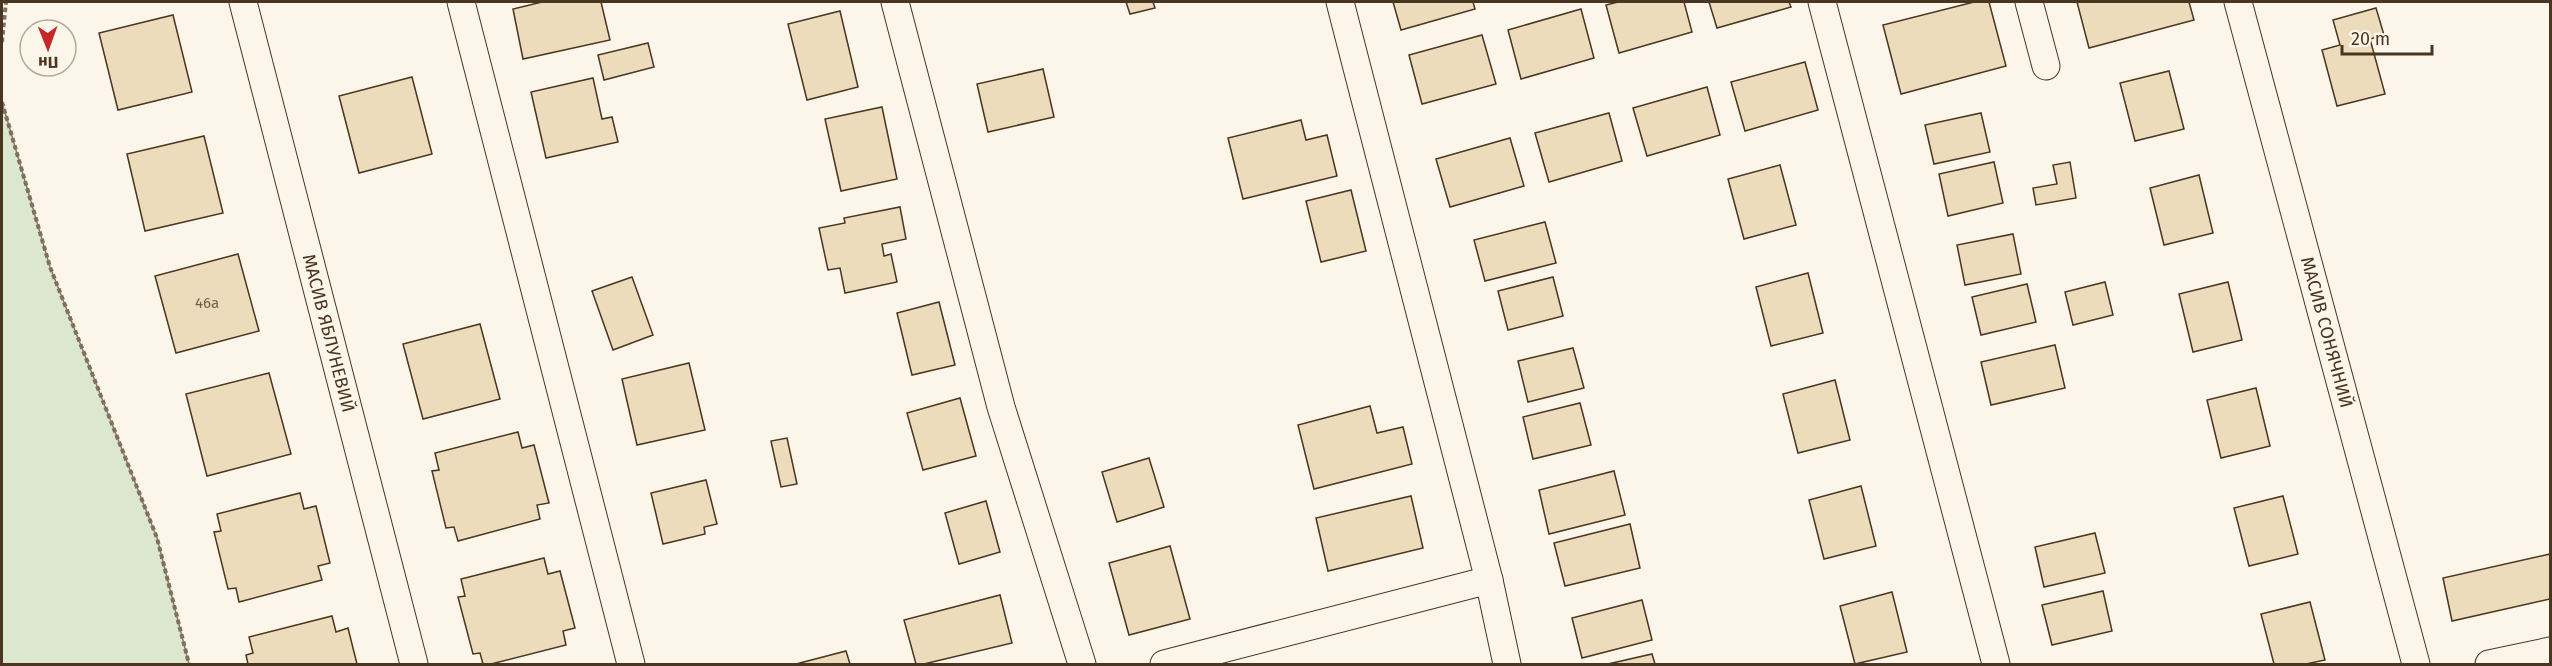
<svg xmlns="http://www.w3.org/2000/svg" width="2552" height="666" font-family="'Fira Sans',sans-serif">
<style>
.green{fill:#dce7d0;stroke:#887966;stroke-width:1.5}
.building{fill:#ecdcbc;stroke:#4a3520;stroke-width:1.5}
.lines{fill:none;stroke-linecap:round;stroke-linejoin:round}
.minor-casing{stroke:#4a3520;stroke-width:29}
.path{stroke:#7f6f5c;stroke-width:4;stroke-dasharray:4.5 3;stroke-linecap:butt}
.minor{stroke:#fbf6e9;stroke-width:27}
.labels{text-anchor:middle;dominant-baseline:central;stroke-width:4.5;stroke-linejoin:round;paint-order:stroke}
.number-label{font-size:15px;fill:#725f47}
.street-label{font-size:18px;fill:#4a3520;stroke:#fbf6e9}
</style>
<rect width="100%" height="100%" fill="#fbf6e9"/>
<path class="green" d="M 2,102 L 50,267 L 157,538 L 189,664 L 2,664 Z"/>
<g class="building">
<path d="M 542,2 L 601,2 L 610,40 L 523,59 L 513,9 Z"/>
<path d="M 1126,2 L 1153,2 L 1155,8 L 1130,14 Z"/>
<path d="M 1393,2 L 1473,2 L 1475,9 L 1401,30 Z"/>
<path d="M 1618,2 L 1684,2 L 1692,32 L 1619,53 L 1606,5 Z"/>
<path d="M 1709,2 L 1789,2 L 1791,7 L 1717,28 Z"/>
<path d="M 1974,2 L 1989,2 L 2006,66 L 1901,94 L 1883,25 Z"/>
<path d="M 2077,2 L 2189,2 L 2194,20 L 2089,48 Z"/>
<path d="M 2376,8 L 2384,35 L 2370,39 L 2385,94 L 2337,106 L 2322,50 L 2340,45 L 2333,20 Z"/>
<path d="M 1581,9 L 1594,58 L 1521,79 L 1508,30 Z"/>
<path d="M 840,11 L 858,87 L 807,100 L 788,24 Z"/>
<path d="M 173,15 L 192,92 L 118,110 L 99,33 Z"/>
<path d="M 1482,35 L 1496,84 L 1422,104 L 1409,55 Z"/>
<path d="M 648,43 L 654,67 L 604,80 L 598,55 Z"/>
<path d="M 1805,62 L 1818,110 L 1745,131 L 1731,82 Z"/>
<path d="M 1043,69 L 1054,117 L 988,132 L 977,84 Z"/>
<path d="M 2169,71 L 2184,129 L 2135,141 L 2120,83 Z"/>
<path d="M 412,77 L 432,154 L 359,173 L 339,96 Z"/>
<path d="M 593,78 L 602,119 L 612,117 L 618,142 L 546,158 L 531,92 Z"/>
<path d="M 1707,87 L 1720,135 L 1647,156 L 1633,108 Z"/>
<path d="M 882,107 L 897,179 L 841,191 L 825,119 Z"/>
<path d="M 1609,113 L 1622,161 L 1549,182 L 1535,133 Z"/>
<path d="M 1981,113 L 1990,152 L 1934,164 L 1925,125 Z"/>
<path d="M 1301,120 L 1306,140 L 1327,135 L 1337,176 L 1243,199 L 1228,138 Z"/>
<path d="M 204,136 L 223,213 L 145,231 L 127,154 Z"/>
<path d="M 1510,138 L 1524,186 L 1450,207 L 1436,159 Z"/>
<path d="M 1994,162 L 2003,203 L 1948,216 L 1939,174 Z"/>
<path d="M 2070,162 L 2076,198 L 2036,205 L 2033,188 L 2057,184 L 2053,165 Z"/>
<path d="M 1780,165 L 1796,225 L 1744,239 L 1728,179 Z"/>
<path d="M 2199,175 L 2213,233 L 2164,245 L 2150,188 Z"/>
<path d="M 1351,190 L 1366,251 L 1321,262 L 1306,201 Z"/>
<path d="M 900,207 L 906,239 L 882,244 L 884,256 L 891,254 L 897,282 L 845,293 L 840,268 L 828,270 L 819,228 L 845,223 L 844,218 Z"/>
<path d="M 1545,222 L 1556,263 L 1485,281 L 1474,240 Z"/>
<path d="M 2013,234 L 2021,274 L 1965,285 L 1957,245 Z"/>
<path d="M 238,254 L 259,331 L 176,353 L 155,276 Z"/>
<path d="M 1808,273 L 1823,333 L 1771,346 L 1756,287 Z"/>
<path d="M 632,277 L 653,335 L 613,350 L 592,291 Z"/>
<path d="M 1553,277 L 1563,316 L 1508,330 L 1498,291 Z"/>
<path d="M 2105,282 L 2113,315 L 2073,325 L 2065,292 Z"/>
<path d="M 2228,282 L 2242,340 L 2193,352 L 2179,294 Z"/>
<path d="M 2027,284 L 2036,322 L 1981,335 L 1972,297 Z"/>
<path d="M 939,302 L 955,365 L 912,375 L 897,313 Z"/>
<path d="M 480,324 L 500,399 L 423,419 L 403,344 Z"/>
<path d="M 2055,345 L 2065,388 L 1991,405 L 1981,362 Z"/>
<path d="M 1573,348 L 1584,388 L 1528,402 L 1518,361 Z"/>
<path d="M 689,363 L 705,430 L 637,445 L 622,379 Z"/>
<path d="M 269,373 L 291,454 L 207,476 L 186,394 Z"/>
<path d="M 1835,380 L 1850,440 L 1798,453 L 1783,394 Z"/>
<path d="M 2256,388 L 2270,446 L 2221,458 L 2207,400 Z"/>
<path d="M 960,398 L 976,456 L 923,470 L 907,413 Z"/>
<path d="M 1580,403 L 1591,445 L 1533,459 L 1523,417 Z"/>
<path d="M 1370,406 L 1377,433 L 1403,427 L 1412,464 L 1314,489 L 1298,425 Z"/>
<path d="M 518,432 L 522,448 L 534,445 L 549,503 L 537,505 L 540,519 L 458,541 L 454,527 L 446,528 L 432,471 L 439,470 L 435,453 Z"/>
<path d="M 787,438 L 797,484 L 781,487 L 771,441 Z"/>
<path d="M 1149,458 L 1164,507 L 1117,522 L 1102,472 Z"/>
<path d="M 1614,471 L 1625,515 L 1549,534 L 1539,490 Z"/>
<path d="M 706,480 L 717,524 L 704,527 L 705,534 L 663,544 L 651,493 Z"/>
<path d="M 1861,486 L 1876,546 L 1824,559 L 1809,500 Z"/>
<path d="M 300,493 L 304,509 L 316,506 L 330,563 L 318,566 L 322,580 L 239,602 L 236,588 L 228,589 L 214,532 L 221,531 L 217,514 Z"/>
<path d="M 1411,496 L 1423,548 L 1328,571 L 1316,518 Z"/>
<path d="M 2283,496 L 2298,554 L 2249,566 L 2234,508 Z"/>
<path d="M 986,501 L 1000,552 L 959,564 L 945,513 Z"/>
<path d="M 1630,524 L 1640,568 L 1565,586 L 1554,543 Z"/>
<path d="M 2095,533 L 2105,573 L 2044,587 L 2035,547 Z"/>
<path d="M 1170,546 L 1190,619 L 1129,635 L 1109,563 Z"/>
<path d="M 2550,554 L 2550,599 L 2452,621 L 2443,578 Z"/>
<path d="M 544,558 L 548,574 L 560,571 L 575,628 L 563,631 L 566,645 L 491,664 L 483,664 L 480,653 L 473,654 L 458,597 L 465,596 L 461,579 Z"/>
<path d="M 2103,591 L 2112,631 L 2052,645 L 2042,605 Z"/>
<path d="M 1892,592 L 1907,652 L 1855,664 L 1840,606 Z"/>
<path d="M 1000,595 L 1012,643 L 924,664 L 916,664 L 904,620 Z"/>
<path d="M 1642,600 L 1652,640 L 1582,658 L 1572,618 Z"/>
<path d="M 2310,602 L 2325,660 L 2306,664 L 2274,664 L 2261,614 Z"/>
<path d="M 332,616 L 336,632 L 348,628 L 357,664 L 248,664 L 246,655 L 253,653 L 249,637 Z"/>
<path d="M 846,651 L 850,664 L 796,664 Z"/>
<path d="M 1652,654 L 1655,664 L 1608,664 Z"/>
</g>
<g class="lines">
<g class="minor-casing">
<g id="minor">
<path id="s1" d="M 243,2 L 414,664"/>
<path d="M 461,2 L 631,664"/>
<path d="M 895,2 L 1001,407 L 1082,664"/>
<path d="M 1340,2 L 1489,580 L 1507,664"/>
<path d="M 1822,2 L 1996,664"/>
<path d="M 2029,2 L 2046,66"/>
<path id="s2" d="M 2238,2 L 2416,664"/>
<path d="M 1164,664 L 1489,580"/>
<path d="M 2489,664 L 2550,651"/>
</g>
</g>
<g class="path">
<path d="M 2,42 L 6,2"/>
<path d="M 2,102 L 50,267 L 157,538 L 189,664"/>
</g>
<use href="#minor" class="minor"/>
</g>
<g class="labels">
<g class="number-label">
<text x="207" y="303">46а</text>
</g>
<g class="street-label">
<text stroke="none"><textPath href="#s1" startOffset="342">МАСИВ ЯБЛУНЕВИЙ</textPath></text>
<text stroke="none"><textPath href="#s2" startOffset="342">МАСИВ СОНЯЧНИЙ</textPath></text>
</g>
</g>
<rect width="2552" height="666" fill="none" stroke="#4a3520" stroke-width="6"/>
<g transform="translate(48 48) rotate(179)"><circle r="28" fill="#fbf6e9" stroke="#b4a999" stroke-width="1.5"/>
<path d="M0-4.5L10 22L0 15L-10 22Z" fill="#c62828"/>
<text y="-9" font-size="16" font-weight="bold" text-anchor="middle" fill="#4a3520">Пн</text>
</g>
<path d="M2342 45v9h90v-9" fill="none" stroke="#4a3520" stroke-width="3"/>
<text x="2351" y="45" font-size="18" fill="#4a3520" stroke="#fbf6e9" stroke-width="4.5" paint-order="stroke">20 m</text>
</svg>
